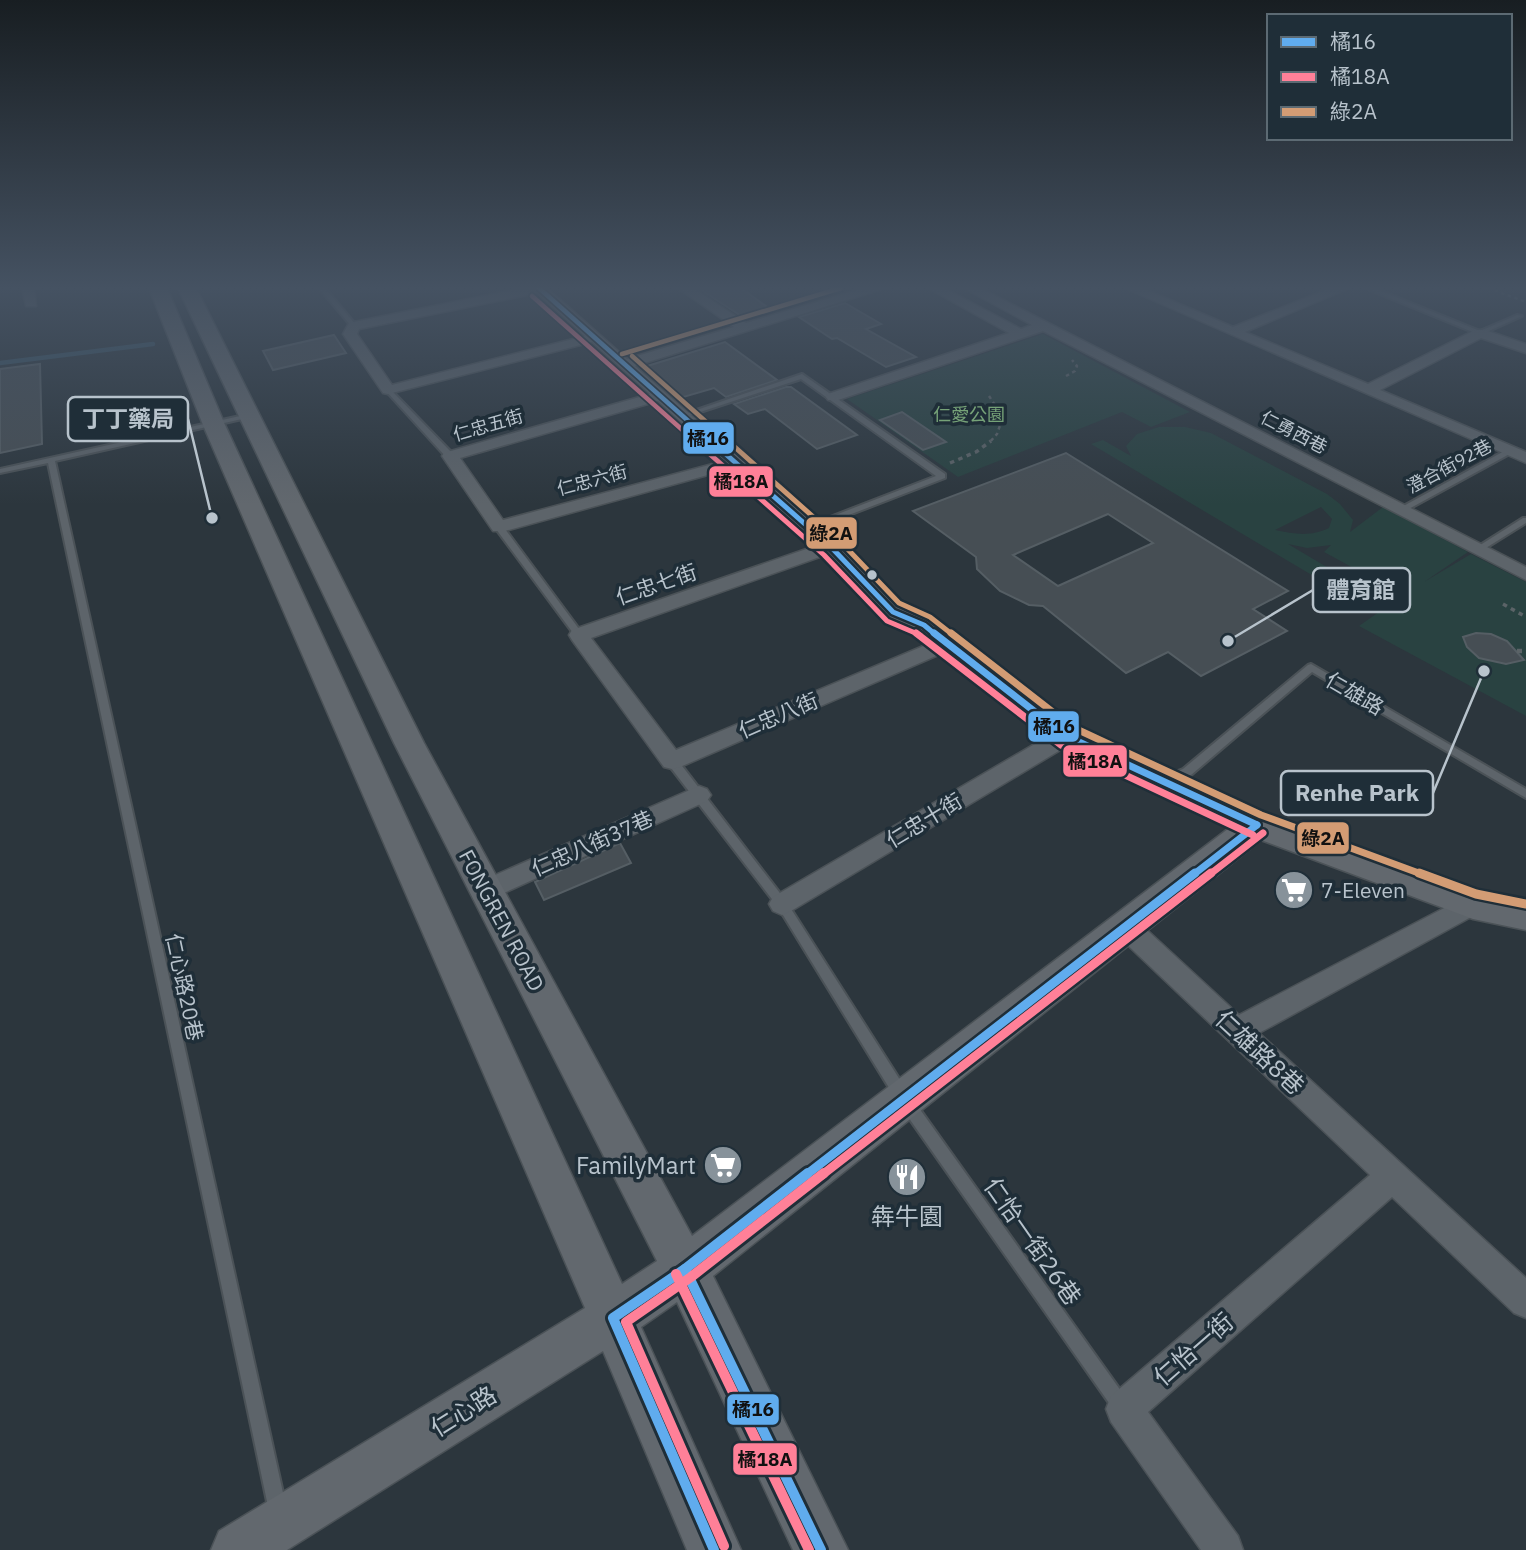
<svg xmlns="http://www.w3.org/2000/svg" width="1526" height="1550" font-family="'IBM Plex Sans','Noto Sans TC',sans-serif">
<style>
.green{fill:#294241;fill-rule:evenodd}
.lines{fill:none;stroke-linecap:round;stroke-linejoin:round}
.stream{stroke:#395465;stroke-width:4.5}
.building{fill:#464e54;stroke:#555e64;stroke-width:2;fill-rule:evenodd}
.lane-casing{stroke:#4b5257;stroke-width:4}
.street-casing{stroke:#4b5257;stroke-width:3}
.secondary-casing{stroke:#4b5257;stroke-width:3}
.path-far2{stroke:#5b6367;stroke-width:2.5;stroke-dasharray:3.5 3.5;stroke-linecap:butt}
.path-far1{stroke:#5b6367;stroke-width:3.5;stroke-dasharray:4.5 4.5;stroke-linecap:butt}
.path{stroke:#5b6367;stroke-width:4.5;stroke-dasharray:5 5;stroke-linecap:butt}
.lane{fill:#5d646a;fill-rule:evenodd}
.street{fill:#5d646a;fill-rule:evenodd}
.secondary{fill:#62686e;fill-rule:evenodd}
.bus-1-far4-casing{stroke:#1f2e38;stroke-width:8}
.bus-1-far3-casing{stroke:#1f2e38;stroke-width:10}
.bus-1-far2-casing{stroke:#1f2e38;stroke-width:12}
.bus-1-far1-casing{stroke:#1f2e38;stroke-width:14}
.bus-1-casing{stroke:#1f2e38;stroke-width:16}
.bus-2-far4-casing{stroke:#1f2e38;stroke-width:8}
.bus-2-far3-casing{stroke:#1f2e38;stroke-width:10}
.bus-2-far2-casing{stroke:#1f2e38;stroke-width:12}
.bus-2-far1-casing{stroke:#1f2e38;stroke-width:14}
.bus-2-casing{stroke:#1f2e38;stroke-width:16}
.bus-3-far3-casing{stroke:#1f2e38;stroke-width:8}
.bus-3-far2-casing{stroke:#1f2e38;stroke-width:10}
.bus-3-far1-casing{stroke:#1f2e38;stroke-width:12}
.bus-3-casing{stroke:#1f2e38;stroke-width:14}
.bus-1-far4{stroke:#60acee;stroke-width:4.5}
.bus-1-far3{stroke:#60acee;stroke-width:5}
.bus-1-far2{stroke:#60acee;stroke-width:7}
.bus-1-far1{stroke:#60acee;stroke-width:9}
.bus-1{stroke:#60acee;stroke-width:10}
.bus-2-far4{stroke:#ff8098;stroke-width:4.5}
.bus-2-far3{stroke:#ff8098;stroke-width:5}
.bus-2-far2{stroke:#ff8098;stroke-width:7}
.bus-2-far1{stroke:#ff8098;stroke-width:9}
.bus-2{stroke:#ff8098;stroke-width:10}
.bus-3-far3{stroke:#d39c74;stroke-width:4.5}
.bus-3-far2{stroke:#d39c74;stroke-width:5}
.bus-3-far1{stroke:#d39c74;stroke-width:7}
.bus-3{stroke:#d39c74;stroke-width:9}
.bus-dot{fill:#b8c3cc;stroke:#1f2e38;stroke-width:2.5}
.labels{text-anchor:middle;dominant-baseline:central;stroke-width:7;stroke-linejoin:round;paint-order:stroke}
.far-park-label{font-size:18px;fill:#76a278;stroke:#1f2e38}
.far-street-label{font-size:18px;fill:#b8c3cc;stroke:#1f2e38}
.street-label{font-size:21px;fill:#b8c3cc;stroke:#1f2e38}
.poi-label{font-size:21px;fill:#b8c3cc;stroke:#1f2e38;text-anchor:start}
.near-street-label{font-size:24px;fill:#b8c3cc;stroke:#1f2e38}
.near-poi-label{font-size:24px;fill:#b8c3cc;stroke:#1f2e38;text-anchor:end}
.leader{fill:none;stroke:#b8c3cc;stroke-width:2.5}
.callout-dot{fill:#b8c3cc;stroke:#1f2e38;stroke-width:2.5}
.callout{fill:#1f2e38;stroke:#b8c3cc;stroke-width:2.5}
.callout-label{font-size:23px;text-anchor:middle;font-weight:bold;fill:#b8c3cc}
.line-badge{stroke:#1f2e38;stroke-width:2.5}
.pale-badge-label{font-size:19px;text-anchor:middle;font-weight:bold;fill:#111}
</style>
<rect width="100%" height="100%" fill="#2c363d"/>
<g class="green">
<path d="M 1043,334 L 1190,412 L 1151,427 L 1122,412 L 958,477 L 847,399 Z"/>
<path d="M 1159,427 L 1185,427 L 1211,433 L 1327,494 L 1340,504 L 1353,520 L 1350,532 L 1383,507 L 1468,552 L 1424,582 L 1471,554 L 1526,582 L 1526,716 L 1359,626 L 1403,595 L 1324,552 L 1331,545 L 1307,548 L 1288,544 L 1347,579 L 1332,587 L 1091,444 L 1103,440 L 1131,456 L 1126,446 L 1137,434 ZM 1321,507 L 1332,519 L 1329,528 C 1310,537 1295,534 1275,530 Z"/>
</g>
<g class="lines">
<path class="stream" d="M 0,363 L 153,344"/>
</g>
<g class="building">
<path d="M 698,288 L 741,288 L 770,309 L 741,316 Z"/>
<path d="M 845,303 L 881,324 L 866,329 L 916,357 L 886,367 L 837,338 L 832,339 L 799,317 Z"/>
<path d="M 334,335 L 346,353 L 273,370 L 263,351 Z"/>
<path d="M 725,342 L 777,380 L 726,397 L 714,388 L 680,398 L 644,367 Z"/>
<path d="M 40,364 L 42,444 L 0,453 L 0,369 Z"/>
<path d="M 786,387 L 791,387 L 857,435 L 817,449 L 765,409 L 748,414 L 734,404 Z"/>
<path d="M 902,412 L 946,442 L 923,450 L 880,420 Z"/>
<path d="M 1066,453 L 1288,591 L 1253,609 L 1287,631 L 1201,676 L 1168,652 L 1126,673 L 1043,606 L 1029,605 L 1000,591 L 977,569 L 976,557 L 913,511 ZM 1108,514 L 1153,543 L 1058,586 L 1013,555 Z"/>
<path d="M 1476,633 L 1491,634 L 1507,641 L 1524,660 L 1506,664 L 1479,658 L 1467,647 L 1463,637 Z"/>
<path d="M 620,843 L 631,863 L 544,900 L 535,882 Z"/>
</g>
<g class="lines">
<g class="lane-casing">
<g id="lane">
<path d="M 319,288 L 325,288 L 356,325 L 356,327 L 352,327 Z"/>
<path d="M 1365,288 L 1374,288 L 1480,331 L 1517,315 L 1522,316 L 1480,335 Z"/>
<path d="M 802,374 L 945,474 L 945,478 L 810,530 L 806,528 L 807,526 L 936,476 L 801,379 L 685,417 L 679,416 Z"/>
<path d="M 386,389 L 390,389 L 453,454 L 453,458 L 447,458 L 386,391 Z"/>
<path d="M 249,414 L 251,415 L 251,417 L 55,461 L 287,1511 L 284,1517 L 278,1520 L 272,1517 L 269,1511 L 48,463 L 0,473 L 0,469 Z"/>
<path d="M 1508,449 L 1515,451 L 1405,511 L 1399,511 L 1398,509 Z"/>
<path d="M 1523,518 L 1526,518 L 1526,523 L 1481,551 L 1475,551 L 1474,549 Z"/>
<path d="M 496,525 L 502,525 L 582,633 L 584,635 L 582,637 L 576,637 L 496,529 Z"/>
<path d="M 1311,664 L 1526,789 L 1526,798 L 1312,672 L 1191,775 L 1164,785 L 1160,784 L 1159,781 L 1160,778 L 1183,769 L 1308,665 Z"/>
<path d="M 672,757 L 676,758 L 786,901 L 909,1094 L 1126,1398 L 1128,1404 L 1126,1410 L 1120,1412 L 1114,1410 L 899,1104 L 778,907 L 668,764 L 667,761 L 668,758 Z"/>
</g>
</g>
<g class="street-casing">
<g id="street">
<path d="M 22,288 L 34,288 L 36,306 L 26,306 Z"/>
<path d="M 524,288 L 547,288 L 627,359 L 734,327 L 678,288 L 693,288 L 746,323 L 864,288 L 885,288 L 635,366 L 837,543 L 900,608 L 931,621 L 1074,730 L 1265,818 L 1269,825 L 1265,832 L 1257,834 L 1249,832 L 1067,746 L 791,911 L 782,915 L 773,911 L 769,904 L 773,897 L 1050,735 L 945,652 L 680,767 L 672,769 L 664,767 L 572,640 L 569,635 L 572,630 L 818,545 L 733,468 L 505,531 L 493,531 L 442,456 L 444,453 L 650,394 L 592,342 L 388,394 L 383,393 L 343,334 L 349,323 ZM 537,293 L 585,336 L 392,385 L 357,334 L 359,329 ZM 658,401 L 724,461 L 503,520 L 460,458 ZM 828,554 L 886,616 L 917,629 L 933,642 L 676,750 L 591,638 Z"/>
<path d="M 928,288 L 944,288 L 1021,329 L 1032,325 L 964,288 L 980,288 L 1526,567 L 1526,580 L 1043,331 L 838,400 L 828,400 L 826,397 L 828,394 L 1009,333 Z"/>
<path d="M 1125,288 L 1142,288 L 1233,327 L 1331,288 L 1349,288 L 1245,332 L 1368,384 L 1475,330 L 1485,330 L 1526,344 L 1526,353 L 1481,338 L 1380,390 L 1526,452 L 1526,463 Z"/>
<path d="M 699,786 L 707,789 L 711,795 L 707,801 L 495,897 L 486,900 L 477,897 L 473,890 L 477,883 Z"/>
<path d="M 1473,893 L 1482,897 L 1486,904 L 1482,911 L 1259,1033 L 1526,1278 L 1526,1318 L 1514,1313 L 1392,1197 L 1148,1412 L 1238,1536 L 1243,1550 L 1201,1550 L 1111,1422 L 1106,1409 L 1111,1396 L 1370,1175 L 1117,935 L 1113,927 L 1117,919 L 1126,916 L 1135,919 L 1239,1015 Z"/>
</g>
</g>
<g class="secondary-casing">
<path id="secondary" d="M 149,288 L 167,288 L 225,425 L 622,1284 L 657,1261 L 394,743 L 178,288 L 196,288 L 424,743 L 692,1236 L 1245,816 L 1257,812 L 1474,890 L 1526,900 L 1526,930 L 1473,919 L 1261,840 L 713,1276 L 848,1550 L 793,1550 L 677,1302 L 641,1327 L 741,1550 L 687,1550 L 603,1351 L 287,1550 L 211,1550 L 219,1531 L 585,1308 L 203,425 Z"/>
</g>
<g class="path-far2">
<path d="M 1488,288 L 1526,302"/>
<path d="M 1066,376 L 1075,371 L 1077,366 L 1072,360"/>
<path d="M 989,396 L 1003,417 L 997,434 L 989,443"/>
</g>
<g class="path-far1">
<path d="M 950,463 L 976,452 L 991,441"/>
<path d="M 1503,604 L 1526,617"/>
</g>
<path class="path" d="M 1517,651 L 1526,651"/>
<use href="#lane" class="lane"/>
<use href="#street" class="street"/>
<use href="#secondary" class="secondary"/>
<g class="bus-1-far4-casing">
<path id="bus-1-far4" d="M 539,288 L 713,443"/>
</g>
<g class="bus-1-far3-casing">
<path id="bus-1-far3" d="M 711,441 L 831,547 L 893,612 L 924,625 L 936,635"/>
</g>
<g class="bus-1-far2-casing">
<g id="bus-1-far2">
<path d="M 934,633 L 1066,736 L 1257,825"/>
<path d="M 1193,875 L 1257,825"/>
</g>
</g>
<g class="bus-1-far1-casing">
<path id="bus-1-far1" d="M 806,1175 L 1195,873"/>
</g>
<g class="bus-1-casing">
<g id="bus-1">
<path d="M 685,1269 L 821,1550"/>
<path d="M 714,1550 L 613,1318 L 685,1269 L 808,1173"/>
</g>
</g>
<g class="bus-2-far4-casing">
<path id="bus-2-far4" d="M 532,296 L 697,443"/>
</g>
<g class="bus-2-far3-casing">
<path id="bus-2-far3" d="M 695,441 L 824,555 L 887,621 L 920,635"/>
</g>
<g class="bus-2-far2-casing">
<g id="bus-2-far2">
<path d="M 916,633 L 1061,745 L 1253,835"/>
<path d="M 1209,875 L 1263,833"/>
</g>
</g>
<g class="bus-2-far1-casing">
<path id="bus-2-far1" d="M 822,1175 L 1211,873"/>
</g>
<g class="bus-2-casing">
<g id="bus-2">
<path d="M 676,1274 L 809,1550"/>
<path d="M 724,1546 L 626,1322 L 691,1277 L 824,1173"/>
</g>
</g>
<g class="bus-3-far3-casing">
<g id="bus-3-far3">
<path d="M 622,354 L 841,288"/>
<path d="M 632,356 L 730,443"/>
</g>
</g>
<g class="bus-3-far2-casing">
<path id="bus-3-far2" d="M 728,441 L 838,539 L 899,603 L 930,617 L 953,635"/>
</g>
<g class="bus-3-far1-casing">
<path id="bus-3-far1" d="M 951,633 L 1072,727 L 1261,815 L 1424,875"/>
</g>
<g class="bus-3-casing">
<path id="bus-3" d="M 1419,873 L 1476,894 L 1526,904"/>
</g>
<use href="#bus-1-far4" class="bus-1-far4"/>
<use href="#bus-1-far3" class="bus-1-far3"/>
<use href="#bus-1-far2" class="bus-1-far2"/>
<use href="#bus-1-far1" class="bus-1-far1"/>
<use href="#bus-1" class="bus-1"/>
<use href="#bus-2-far4" class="bus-2-far4"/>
<use href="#bus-2-far3" class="bus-2-far3"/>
<use href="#bus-2-far2" class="bus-2-far2"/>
<use href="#bus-2-far1" class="bus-2-far1"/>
<use href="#bus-2" class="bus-2"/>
<use href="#bus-3-far3" class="bus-3-far3"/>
<use href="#bus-3-far2" class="bus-3-far2"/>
<use href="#bus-3-far1" class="bus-3-far1"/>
<use href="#bus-3" class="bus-3"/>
</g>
<linearGradient id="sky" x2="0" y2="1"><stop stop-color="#181e22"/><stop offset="0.57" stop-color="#455262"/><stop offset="1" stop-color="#455262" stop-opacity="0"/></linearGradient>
<rect width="1526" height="505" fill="url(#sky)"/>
<defs>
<g id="supermarket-disc" transform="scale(2.0125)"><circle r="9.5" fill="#87929a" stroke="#1f2e38"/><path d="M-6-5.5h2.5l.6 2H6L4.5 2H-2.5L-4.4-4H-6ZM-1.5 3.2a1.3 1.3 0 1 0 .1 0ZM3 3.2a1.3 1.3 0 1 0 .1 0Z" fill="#fff"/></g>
<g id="restaurant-disc" transform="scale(2.0125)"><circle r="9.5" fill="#87929a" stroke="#1f2e38"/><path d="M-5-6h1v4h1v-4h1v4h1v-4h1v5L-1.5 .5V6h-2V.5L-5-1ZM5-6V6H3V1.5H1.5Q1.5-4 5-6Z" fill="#fff"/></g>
</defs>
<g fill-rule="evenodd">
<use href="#supermarket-disc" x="1294" y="890"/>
<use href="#supermarket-disc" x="723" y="1165"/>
<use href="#restaurant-disc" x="907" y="1177"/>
</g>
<circle class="bus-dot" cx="872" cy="575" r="6"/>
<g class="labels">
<g class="far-park-label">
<text x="969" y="414">仁愛公園</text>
</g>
<g class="far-street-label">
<text transform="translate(488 425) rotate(-16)">仁忠五街</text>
<text transform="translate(1294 432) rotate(27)">仁勇西巷</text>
<text transform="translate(1449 466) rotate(-28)">澄合街92巷</text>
<text transform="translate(592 480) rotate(-15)">仁忠六街</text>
</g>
<g class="street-label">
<text transform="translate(656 584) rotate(-19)">仁忠七街</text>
<text transform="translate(1355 693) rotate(30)">仁雄路</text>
<text transform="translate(778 715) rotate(-23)">仁忠八街</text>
<text transform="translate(924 820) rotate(-31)">仁忠十街</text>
<text transform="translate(592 843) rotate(-24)">仁忠八街37巷</text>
<text transform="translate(502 920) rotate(62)">FONGREN ROAD</text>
<text transform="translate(185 987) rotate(78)">仁心路20巷</text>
</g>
<g class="poi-label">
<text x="1321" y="890">7-Eleven</text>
</g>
<g class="near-street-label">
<text transform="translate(1260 1052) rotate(43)">仁雄路8巷</text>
<text transform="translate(1033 1241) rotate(55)">仁怡一街26巷</text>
<text transform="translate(1193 1349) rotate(-41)">仁怡一街</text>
<text transform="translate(463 1411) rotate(-32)">仁心路</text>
</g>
<g class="near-poi-label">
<text x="696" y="1165">FamilyMart</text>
<text x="907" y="1216" text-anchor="middle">犇牛園</text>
</g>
</g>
<path class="leader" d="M212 518L188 419M1228 641L1313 590M1484 671L1433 793"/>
<g class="callout-dot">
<circle cx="212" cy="518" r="7"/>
<circle cx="1228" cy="641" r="7"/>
<circle cx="1484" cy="671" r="7"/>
</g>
<g class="callout">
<rect x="68" y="397" width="120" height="44" rx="7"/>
<rect x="1313" y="568" width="97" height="44" rx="7"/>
<rect x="1281" y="771" width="152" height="44" rx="7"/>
</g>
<g class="callout-label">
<text x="128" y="427">丁丁藥局</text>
<text x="1361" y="598">體育館</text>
<text x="1357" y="801">Renhe Park</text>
</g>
<g class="line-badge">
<rect x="682" y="421" width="53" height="34" rx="7" fill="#60acee"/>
<rect x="708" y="465" width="66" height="33" rx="7" fill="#ff8098"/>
<rect x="805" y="516" width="53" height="34" rx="7" fill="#d39c74"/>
<rect x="1027" y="710" width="53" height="33" rx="7" fill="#60acee"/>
<rect x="1062" y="744" width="66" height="34" rx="7" fill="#ff8098"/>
<rect x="1296" y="821" width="54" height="34" rx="7" fill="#d39c74"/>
<rect x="726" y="1393" width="54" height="33" rx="7" fill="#60acee"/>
<rect x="732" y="1442" width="66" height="34" rx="7" fill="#ff8098"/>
</g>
<g class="pale-badge-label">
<text x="708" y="445">橘16</text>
<text x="741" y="488">橘18A</text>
<text x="831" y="540">綠2A</text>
<text x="1054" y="733">橘16</text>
<text x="1095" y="768">橘18A</text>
<text x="1323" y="845">綠2A</text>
<text x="753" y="1416">橘16</text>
<text x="765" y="1466">橘18A</text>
</g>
<rect x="1267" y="14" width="245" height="126" fill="#1f2e38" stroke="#5c6a73" stroke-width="2"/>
<rect x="1281" y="37" width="35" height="10" fill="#60acee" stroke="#5c6a73" stroke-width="2"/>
<text x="1330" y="49" font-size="21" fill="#b8c3cc">橘16</text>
<rect x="1281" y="72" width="35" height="10" fill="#ff8098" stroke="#5c6a73" stroke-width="2"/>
<text x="1330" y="84" font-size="21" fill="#b8c3cc">橘18A</text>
<rect x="1281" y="107" width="35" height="10" fill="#d39c74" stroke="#5c6a73" stroke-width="2"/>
<text x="1330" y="119" font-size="21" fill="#b8c3cc">綠2A</text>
</svg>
